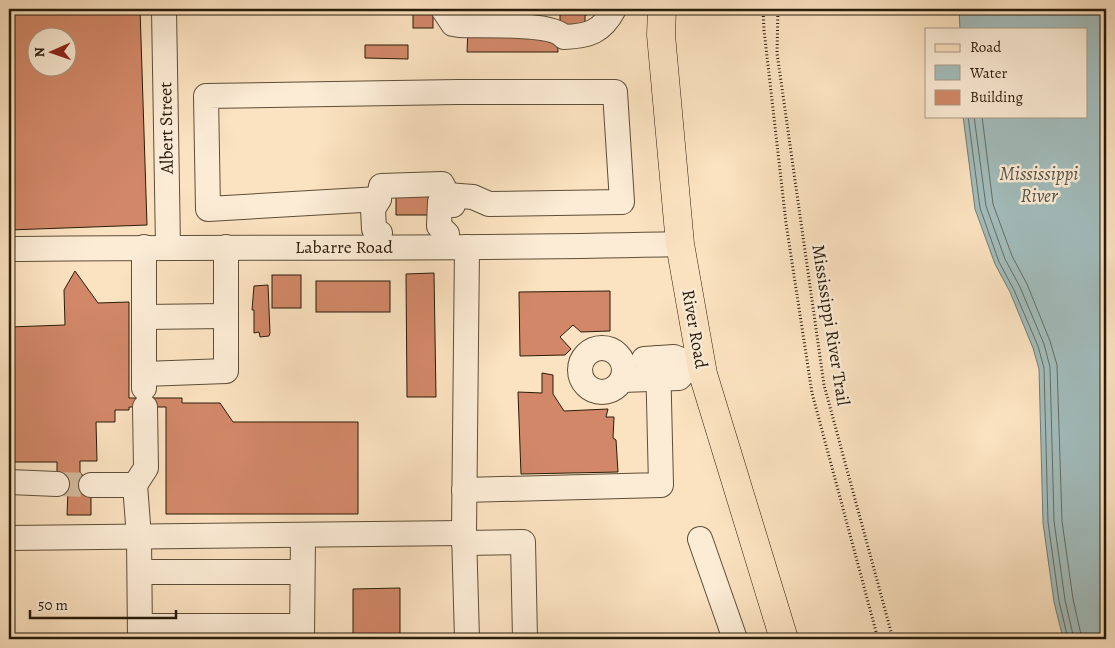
<svg xmlns="http://www.w3.org/2000/svg" width="1115" height="648" font-family="Alegreya,serif">
<style>
.water{fill:#a2bcbb;stroke:#727c75}
.lines{fill:none;stroke-linecap:round;stroke-linejoin:round}
.shore{stroke:#666c63;stroke-width:1}
.building{fill:#d28868;stroke:#291c0b;fill-rule:evenodd}
.minor-tunnel{stroke:#d1ba9c;stroke-width:24;stroke-dasharray:24 12;stroke-linecap:butt}
.minor-casing{stroke:#5e4e38;stroke-width:26}
.major-casing{stroke:#291c0b;stroke-width:29}
.path{stroke:#291c0b;stroke-width:3;stroke-dasharray:1 2.5;stroke-linecap:butt}
.minor{stroke:#fcecd6;stroke-width:24}
.major{stroke:#fbe2c0;stroke-width:28}
.labels{text-anchor:middle;dominant-baseline:central;stroke-width:5;stroke-linejoin:round;paint-order:stroke}
.street-label{font-size:18px;fill:#291c0b;stroke:#fcecd6}
.water-label{font-size:19px;font-style:italic;fill:#535449;stroke:#fcecd6}
</style>
<rect width="100%" height="100%" fill="#fbe2c0"/>
<filter id="stains"><feTurbulence type="fractalNoise" baseFrequency=".004" numOctaves="4"/><feColorMatrix values="0 0 0 0 .2 0 0 0 0 .09 0 0 0 0 .02 0 0 0 .5 -.17"/></filter>
<radialGradient id="worn" r=".72"><stop offset=".6" stop-color="#630" stop-opacity="0"/><stop offset="1" stop-color="#630" stop-opacity=".3"/></radialGradient>
<path class="water" d="M 959,9 L 1106,9 L 1106,639 L 1063,639 L 1063,638 L 1054,602 L 1043,523 L 1039,369 L 1033,348 L 1010,292 L 995,264 L 975,209 L 963,116 L 1086,116 L 1086,29 L 960,29 Z"/>
<g class="lines">
<g class="shore">
<path d="M 968,116 L 980,208 L 999,262 L 1014,290 L 1038,346 L 1044,368 L 1048,522 L 1059,601 L 1068,639"/>
<path d="M 974,116 L 986,206 L 1005,259 L 1020,287 L 1044,344 L 1050,367 L 1054,521 L 1065,600 L 1074,639"/>
<path d="M 982,116 L 993,204 L 1012,256 L 1027,284 L 1050,341 L 1057,365 L 1062,521 L 1073,599 L 1082,639"/>
</g>
</g>
<g class="building">
<path d="M 9,9 L 140,9 L 147,225 L 9,230 ZM 38,38 L 68,38 L 68,68 L 38,68 Z"/>
<rect x="413" y="9" width="20" height="19"/>
<path d="M 560,9 L 586,9 L 587,15 L 585,15 L 585,26 L 560,27 Z"/>
<path d="M 468,28 L 557,33 L 558,52 L 467,52 Z"/>
<path d="M 365,45 L 408,45 L 408,59 L 365,58 Z"/>
<path d="M 432,195 L 433,215 L 396,215 L 396,196 Z"/>
<path d="M 75,271 L 98,303 L 129,302 L 129,398 L 182,398 L 182,403 L 220,403 L 233,422 L 358,422 L 358,514 L 166,514 L 166,407 L 129,407 L 129,410 L 115,410 L 115,422 L 96,422 L 97,461 L 80,461 L 80,472 L 87,481 L 91,480 L 91,515 L 67,515 L 68,491 L 63,485 L 57,484 L 57,462 L 9,462 L 9,327 L 65,325 L 64,290 Z"/>
<path d="M 434,273 L 436,397 L 407,397 L 406,274 Z"/>
<rect x="272" y="275" width="29" height="33"/>
<rect x="316" y="281" width="74" height="31"/>
<path d="M 268,285 L 270,333 L 269,336 L 260,337 L 259,332 L 254,333 L 254,310 L 252,310 L 254,286 Z"/>
<path d="M 610,291 L 610,331 L 581,332 L 573,325 L 560,337 L 571,349 L 565,355 L 520,356 L 519,292 Z"/>
<path d="M 542,373 L 553,375 L 553,394 L 564,411 L 608,409 L 606,417 L 614,417 L 613,438 L 616,440 L 618,472 L 521,474 L 518,392 L 542,393 Z"/>
<path d="M 400,588 L 400,639 L 353,639 L 353,589 Z"/>
</g>
<g class="lines">
<path class="minor-tunnel" d="M 57,484 L 91,485"/>
<g class="minor-casing">
<g id="minor">
<path d="M 164,9 L 168,247"/>
<path d="M 443,9 L 453,24 L 459,25 C 481,26 551,22 564,37 C 589,36 602,32 614,9"/>
<path d="M 379,199 L 208,209 L 206,96 L 458,92 L 615,92 L 622,202 L 489,204 L 473,197 L 447,195 L 440,202 L 439,226 L 447,234"/>
<path d="M 380,233 L 374,229 L 373,209 L 379,199 L 381,186 L 442,184 L 453,205"/>
<path d="M 144,247 L 144,388"/>
<path d="M 467,247 L 464,533 L 467,639"/>
<path d="M 9,249 C 232,246 456,250 680,244"/>
<path d="M 144,317 L 225,316"/>
<circle cx="602" cy="370" r="22"/>
<path d="M 644,359 L 674,357 L 692,364 L 701,363"/>
<path d="M 144,374 L 226,371 L 226,247"/>
<path d="M 622,380 L 679,378 L 692,364"/>
<path d="M 9,482 L 57,484"/>
<path d="M 91,485 L 135,485"/>
<path d="M 464,490 L 661,485 L 658,358"/>
<path d="M 9,538 L 464,533"/>
<path d="M 700,539 L 735,639"/>
<path d="M 464,543 L 523,542 L 525,639"/>
<path d="M 140,572 L 302,572"/>
<path d="M 140,626 L 188,626 L 188,639"/>
<path d="M 188,626 L 302,626"/>
<path d="M 140,639 L 139,537 L 135,485 L 146,468 L 145,407"/>
<path d="M 302,639 L 303,535"/>
</g>
</g>
<g class="major-casing">
<path id="major" d="M 662,9 L 661,35 L 680,244 L 703,374 L 784,639"/>
</g>
<g class="path">
<path d="M 763,9 L 764,30 L 786,223 L 812,393 L 878,639"/>
<path d="M 778,9 L 777,53 L 824,385 L 893,639"/>
</g>
<use href="#minor" class="minor"/>
<use href="#major" class="major"/>
</g>
<g class="labels">
<g class="street-label">
<text transform="translate(166 128) rotate(-91)">Albert Street</text>
<text x="344" y="247">Labarre Road</text>
<text transform="translate(831 325) rotate(81)">Mississippi River Trail</text>
<text transform="translate(695 329) rotate(80)">River Road</text>
</g>
<g class="water-label">
<text x="1039" y="174">Mississippi<tspan x="1039" dy="22">River</tspan></text>
</g>
</g>
<rect width="1115" height="648" fill="none" stroke="#fbe2c0" stroke-width="30"/>
<rect x="10" y="10" width="1095" height="628" fill="none" stroke="#291c0b" stroke-width="2.5"/>
<rect x="15" y="15" width="1085" height="618" fill="none" stroke="#291c0b"/>
<rect x="925" y="28" width="162" height="90" fill="#fcecd6" stroke="#a89985"/>
<rect x="935" y="44" width="25" height="8" fill="#fbe2c0" stroke="#a89985"/>
<text x="970" y="52" font-size="15" fill="#291c0b">Road</text>
<rect x="935" y="65" width="25" height="15" fill="#a2bcbb" stroke="#a89985"/>
<text x="970" y="78" font-size="15" fill="#291c0b">Water</text>
<rect x="935" y="90" width="25" height="15" fill="#d28868" stroke="#a89985"/>
<text x="970" y="102" font-size="15" fill="#291c0b">Building</text>
<g transform="translate(52 52) rotate(268)"><circle r="24" fill="#fcecd6" stroke="#a89985"/>
<path d="M0-4L9 19L0 12L-9 19Z" fill="#8f2418"/>
<text y="-8" font-size="14" font-weight="bold" text-anchor="middle" fill="#291c0b">N</text>
</g>
<path d="M30 610v8h146v-8" fill="none" stroke="#291c0b" stroke-width="2.5"/>
<text x="38" y="610" font-size="15" fill="#291c0b" stroke="#fcecd6" stroke-width="4" paint-order="stroke">50 m</text>
<rect width="100%" height="100%" filter="url(#stains)"/>
<rect width="100%" height="100%" fill="url(#worn)"/>
</svg>
